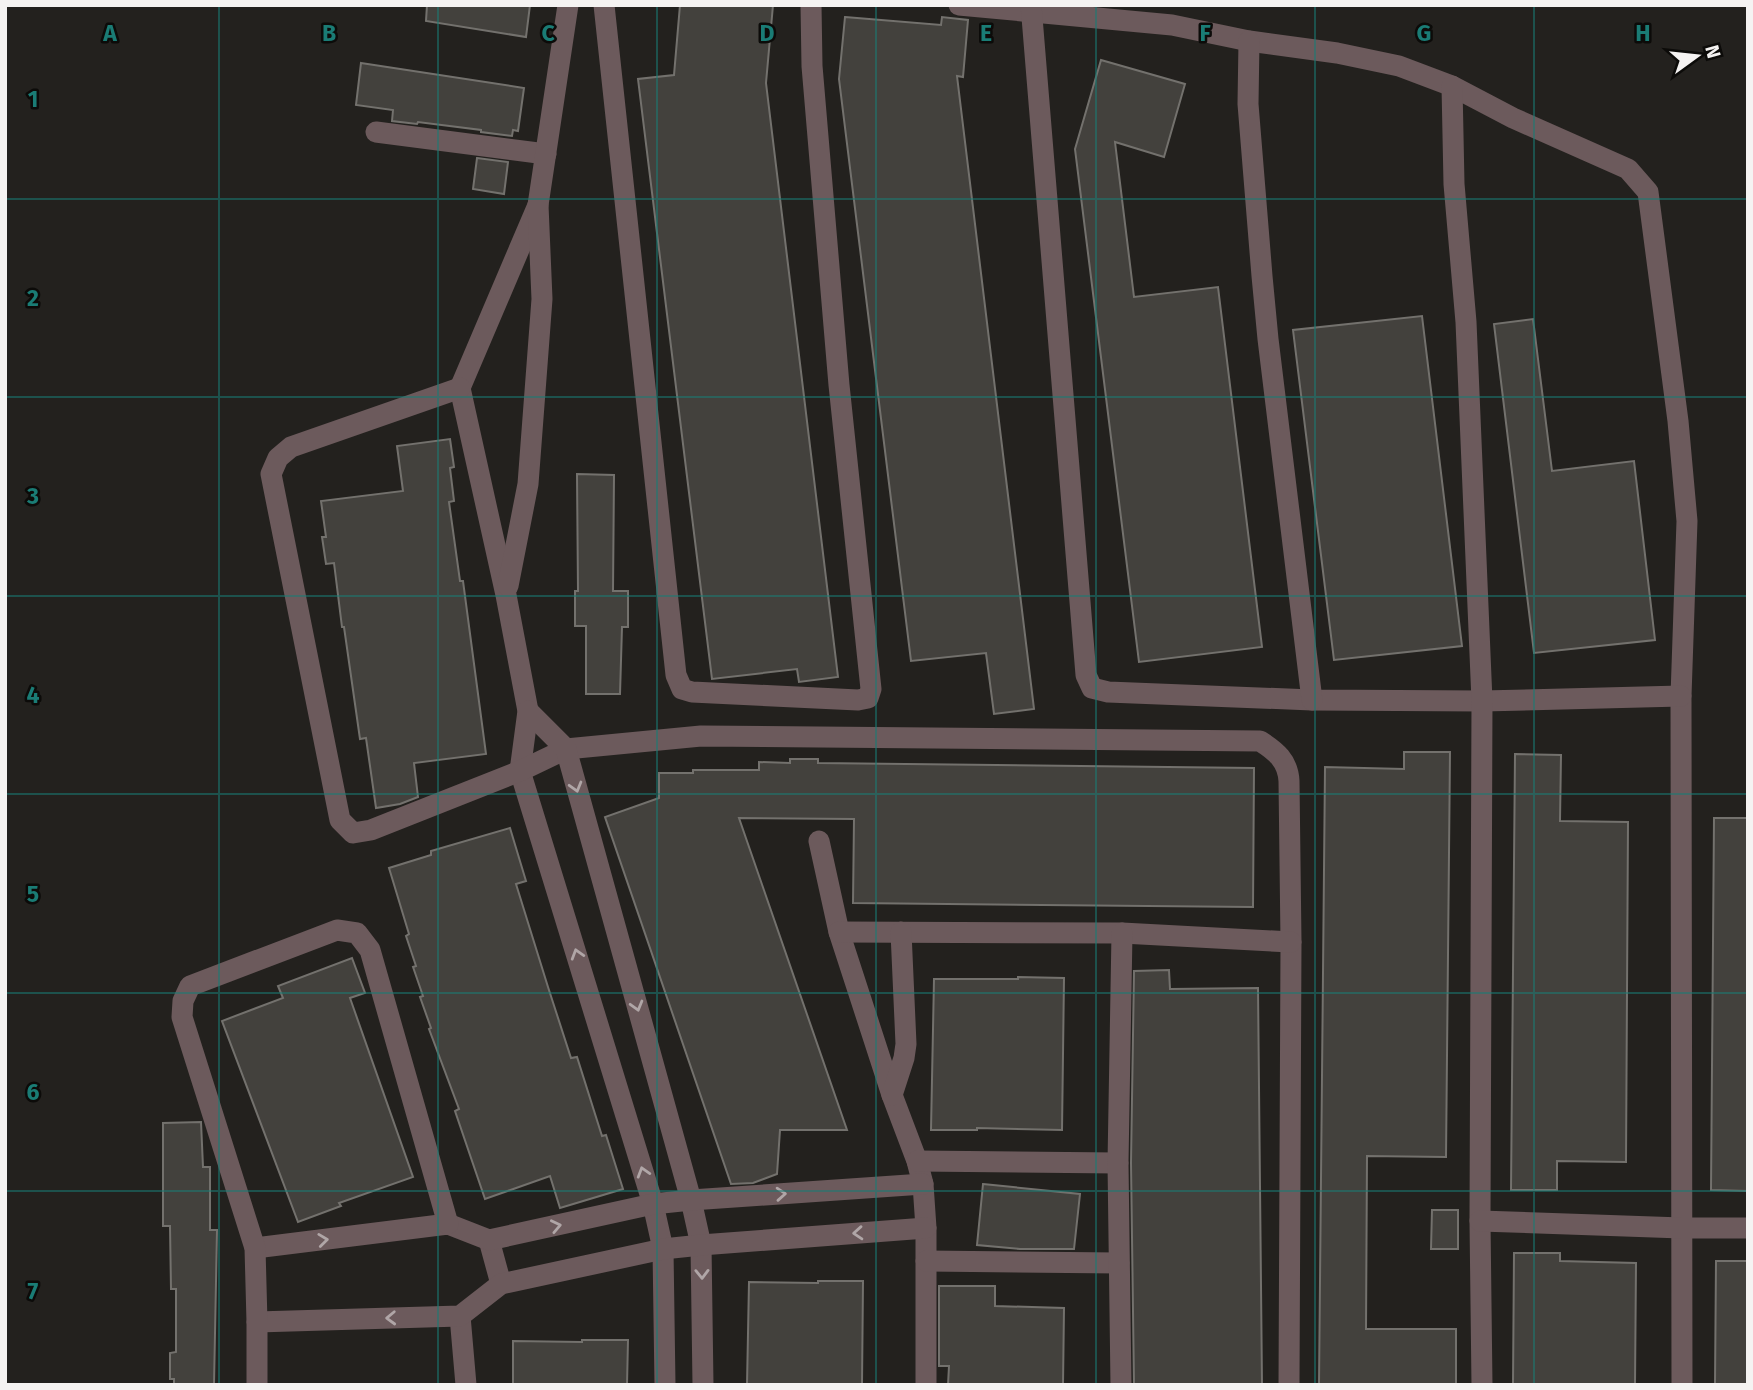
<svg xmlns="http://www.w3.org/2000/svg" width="1753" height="1390" font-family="'Fira Sans',sans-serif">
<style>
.building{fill:#43413d;stroke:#73716d;stroke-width:2}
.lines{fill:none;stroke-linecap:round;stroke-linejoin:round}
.minor{stroke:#6c5a5c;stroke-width:21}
.oneway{stroke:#b0a6a7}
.grid{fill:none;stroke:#1a7c75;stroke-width:2;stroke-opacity:0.55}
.grid-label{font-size:23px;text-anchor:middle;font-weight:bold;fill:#1a7c75;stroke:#0c0b09;stroke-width:5;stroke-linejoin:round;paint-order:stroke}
</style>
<rect width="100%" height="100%" fill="#23211e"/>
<g class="building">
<path d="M 427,5 L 530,5 L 526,37 L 426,21 Z"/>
<path d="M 680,5 L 773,5 L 766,83 L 838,677 L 799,682 L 797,669 L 712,679 L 638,79 L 674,75 Z"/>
<path d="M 845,17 L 941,25 L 942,17 L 968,20 L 963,77 L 957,76 L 1034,709 L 994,714 L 986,653 L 911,661 L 839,79 Z"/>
<path d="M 1101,60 L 1185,84 L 1164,157 L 1115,142 L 1134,297 L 1218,287 L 1262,647 L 1139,662 L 1075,149 Z"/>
<path d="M 361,63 L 524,88 L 518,131 L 513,130 L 512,136 L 481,132 L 481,130 L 418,122 L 417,124 L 392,121 L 393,110 L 356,105 Z"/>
<path d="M 477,158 L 508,162 L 504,194 L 473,189 Z"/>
<path d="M 1422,316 L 1462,646 L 1334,660 L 1293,330 Z"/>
<path d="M 1533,319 L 1552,471 L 1634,461 L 1655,640 L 1534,653 L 1494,324 Z"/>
<path d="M 450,439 L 454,467 L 450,468 L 454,501 L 449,502 L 460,581 L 463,581 L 486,754 L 414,763 L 418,797 L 400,804 L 376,808 L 366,738 L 360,739 L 344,627 L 342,627 L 334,563 L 326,564 L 322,537 L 326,537 L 321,501 L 403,491 L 397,446 Z"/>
<path d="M 577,474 L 614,475 L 613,591 L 628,591 L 628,627 L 622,627 L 620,694 L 586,694 L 586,626 L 575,626 L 575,591 L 578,591 Z"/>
<path d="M 1404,752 L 1450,752 L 1446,1157 L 1367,1156 L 1366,1329 L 1456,1329 L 1456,1385 L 1319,1385 L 1325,767 L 1404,769 Z"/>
<path d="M 1515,754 L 1561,755 L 1560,821 L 1628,822 L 1626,1162 L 1557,1161 L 1557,1190 L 1511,1190 Z"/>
<path d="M 790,759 L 818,759 L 818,763 L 1254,768 L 1253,907 L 853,903 L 854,819 L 739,818 L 847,1130 L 780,1130 L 777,1174 L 753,1183 L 731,1184 L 605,817 L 659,798 L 659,773 L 693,773 L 693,770 L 759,770 L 759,762 L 790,763 Z"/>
<path d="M 1714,818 L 1748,818 L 1748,1191 L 1711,1190 Z"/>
<path d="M 510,828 L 526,881 L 516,884 L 548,987 L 571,1058 L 577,1057 L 602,1136 L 606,1135 L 623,1189 L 560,1208 L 550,1176 L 485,1199 L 455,1111 L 459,1109 L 429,1029 L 431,1028 L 420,997 L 423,996 L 413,967 L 416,966 L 406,936 L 409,934 L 389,868 L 431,855 L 431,851 Z"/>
<path d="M 352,958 L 365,993 L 350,998 L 413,1177 L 339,1203 L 341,1206 L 298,1222 L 222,1021 L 283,998 L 278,986 Z"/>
<path d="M 1169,970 L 1170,989 L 1258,988 L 1262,1385 L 1134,1385 L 1131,1163 L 1134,971 Z"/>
<path d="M 1018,977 L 1064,978 L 1062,1130 L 977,1128 L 977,1130 L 931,1130 L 934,979 L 1018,979 Z"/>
<path d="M 201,1122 L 203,1167 L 210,1167 L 210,1230 L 217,1230 L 214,1385 L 174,1385 L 174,1379 L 170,1379 L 170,1353 L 176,1352 L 176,1289 L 171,1289 L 170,1226 L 163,1226 L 163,1123 Z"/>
<path d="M 983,1184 L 1080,1194 L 1074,1249 L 1020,1249 L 977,1245 Z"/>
<path d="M 1432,1210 L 1458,1210 L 1458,1249 L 1431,1249 Z"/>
<path d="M 1514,1253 L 1560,1253 L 1560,1261 L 1636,1263 L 1635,1385 L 1513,1385 Z"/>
<path d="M 1716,1261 L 1748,1261 L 1748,1384 L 1715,1384 Z"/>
<path d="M 818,1281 L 863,1281 L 862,1385 L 747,1385 L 749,1282 L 818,1283 Z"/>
<path d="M 939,1286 L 995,1286 L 995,1306 L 1064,1308 L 1063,1385 L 948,1385 L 949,1366 L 939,1366 Z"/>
<path d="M 582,1340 L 628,1340 L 627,1385 L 513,1385 L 513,1341 L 582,1342 Z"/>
</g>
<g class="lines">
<g class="minor">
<path d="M 604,5 L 676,675 L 682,689 L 692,692 L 858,700 L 868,698 L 871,689 L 839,385 L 812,66 L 811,5"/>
<path d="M 959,5 L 1172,25 L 1249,41 L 1337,53 L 1399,66 L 1452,86 L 1513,118 L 1628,169 L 1648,192 L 1678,421 L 1687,521 L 1681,696 L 1682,1385"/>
<path d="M 1031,5 L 1086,675 L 1092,688 L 1108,692 L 1312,700 L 1482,701 L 1681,696"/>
<path d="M 1249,41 L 1248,104 L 1262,276 L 1268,339 L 1312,700"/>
<path d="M 1452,86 L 1454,184 L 1466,322 L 1482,701 L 1480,1221 L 1482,1385"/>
<path d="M 376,132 L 546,154"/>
<path d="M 538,205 L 460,388 L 506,595 L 528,711 L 520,771 L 653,1204 L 663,1249 L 665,1385"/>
<path d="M 460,388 L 291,447 L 278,458 L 271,474 L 340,820 L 353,833 L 371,830 L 520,771 L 566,749 L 701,736 L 1260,741 C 1276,751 1288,761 1289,781 L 1291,942 L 1289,1385"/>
<path d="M 508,586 L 528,484 L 542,299 L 538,205 L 568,5"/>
<path d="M 528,711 L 566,749 L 691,1200 L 701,1245 L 703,1385"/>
<path d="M 819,841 L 839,932 L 892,1095 L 917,1161 L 923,1184 L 926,1228 L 926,1385"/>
<path d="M 839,932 L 1122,933 L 1291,942"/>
<path d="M 892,1095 L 904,1058 L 906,1044 L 901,932"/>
<path d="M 917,1161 L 1118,1163"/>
<path d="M 1480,1221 L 1682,1228 L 1748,1228"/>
<path d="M 489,1240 L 501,1284"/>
<path d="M 255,1248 L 448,1224 L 489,1240 L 653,1204 L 691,1200 L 923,1184"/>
<path d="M 926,1261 L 1119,1263"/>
<path d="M 460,1316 L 466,1385"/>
<path d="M 257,1322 L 460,1316 L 501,1284 L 663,1249 L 701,1245 L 926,1228"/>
<path d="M 257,1385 L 257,1322 L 255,1248 L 182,1017 L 183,1001 L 190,986 L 337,930 L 357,933 L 370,950 L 448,1224"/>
<path d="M 1121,1385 L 1118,1163 L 1122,933"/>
</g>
</g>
<defs><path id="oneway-chevron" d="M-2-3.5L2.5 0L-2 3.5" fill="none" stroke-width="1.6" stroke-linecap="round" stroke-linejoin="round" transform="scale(1.75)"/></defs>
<g class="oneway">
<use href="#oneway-chevron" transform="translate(576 787) rotate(74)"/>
<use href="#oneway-chevron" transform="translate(577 954) rotate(-107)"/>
<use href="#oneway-chevron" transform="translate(637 1006) rotate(74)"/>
<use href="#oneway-chevron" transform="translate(643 1172) rotate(-107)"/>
<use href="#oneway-chevron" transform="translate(781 1194) rotate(-4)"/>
<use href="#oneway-chevron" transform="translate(556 1226) rotate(-12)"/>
<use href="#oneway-chevron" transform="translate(858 1233) rotate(176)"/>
<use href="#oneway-chevron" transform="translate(323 1240) rotate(-7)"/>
<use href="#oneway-chevron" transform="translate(702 1274) rotate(89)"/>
<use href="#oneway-chevron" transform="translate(391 1318) rotate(178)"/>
</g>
<path class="grid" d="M 219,5 L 219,1385M 438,5 L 438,1385M 657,5 L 657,1385M 876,5 L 876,1385M 1096,5 L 1096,1385M 1315,5 L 1315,1385M 1534,5 L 1534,1385M 5,199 L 1748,199M 5,397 L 1748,397M 5,596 L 1748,596M 5,794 L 1748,794M 5,993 L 1748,993M 5,1191 L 1748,1191"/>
<g class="grid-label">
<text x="110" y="41">A</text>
<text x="329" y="41">B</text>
<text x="548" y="41">C</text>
<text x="767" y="41">D</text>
<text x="986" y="41">E</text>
<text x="1205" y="41">F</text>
<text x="1424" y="41">G</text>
<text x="1643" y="41">H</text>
<text x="33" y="107">1</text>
<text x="33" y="306">2</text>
<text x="33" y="504">3</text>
<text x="33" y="703">4</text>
<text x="33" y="902">5</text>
<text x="33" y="1100">6</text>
<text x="33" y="1299">7</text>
</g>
<rect width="1753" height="1390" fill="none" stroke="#f5f3f2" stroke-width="14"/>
<g transform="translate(1697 56) rotate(75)" stroke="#0c0b09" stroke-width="5" paint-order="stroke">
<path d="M0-5L12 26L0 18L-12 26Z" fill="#f5f3f2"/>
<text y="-10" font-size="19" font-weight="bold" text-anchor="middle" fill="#f5f3f2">N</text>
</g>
</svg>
